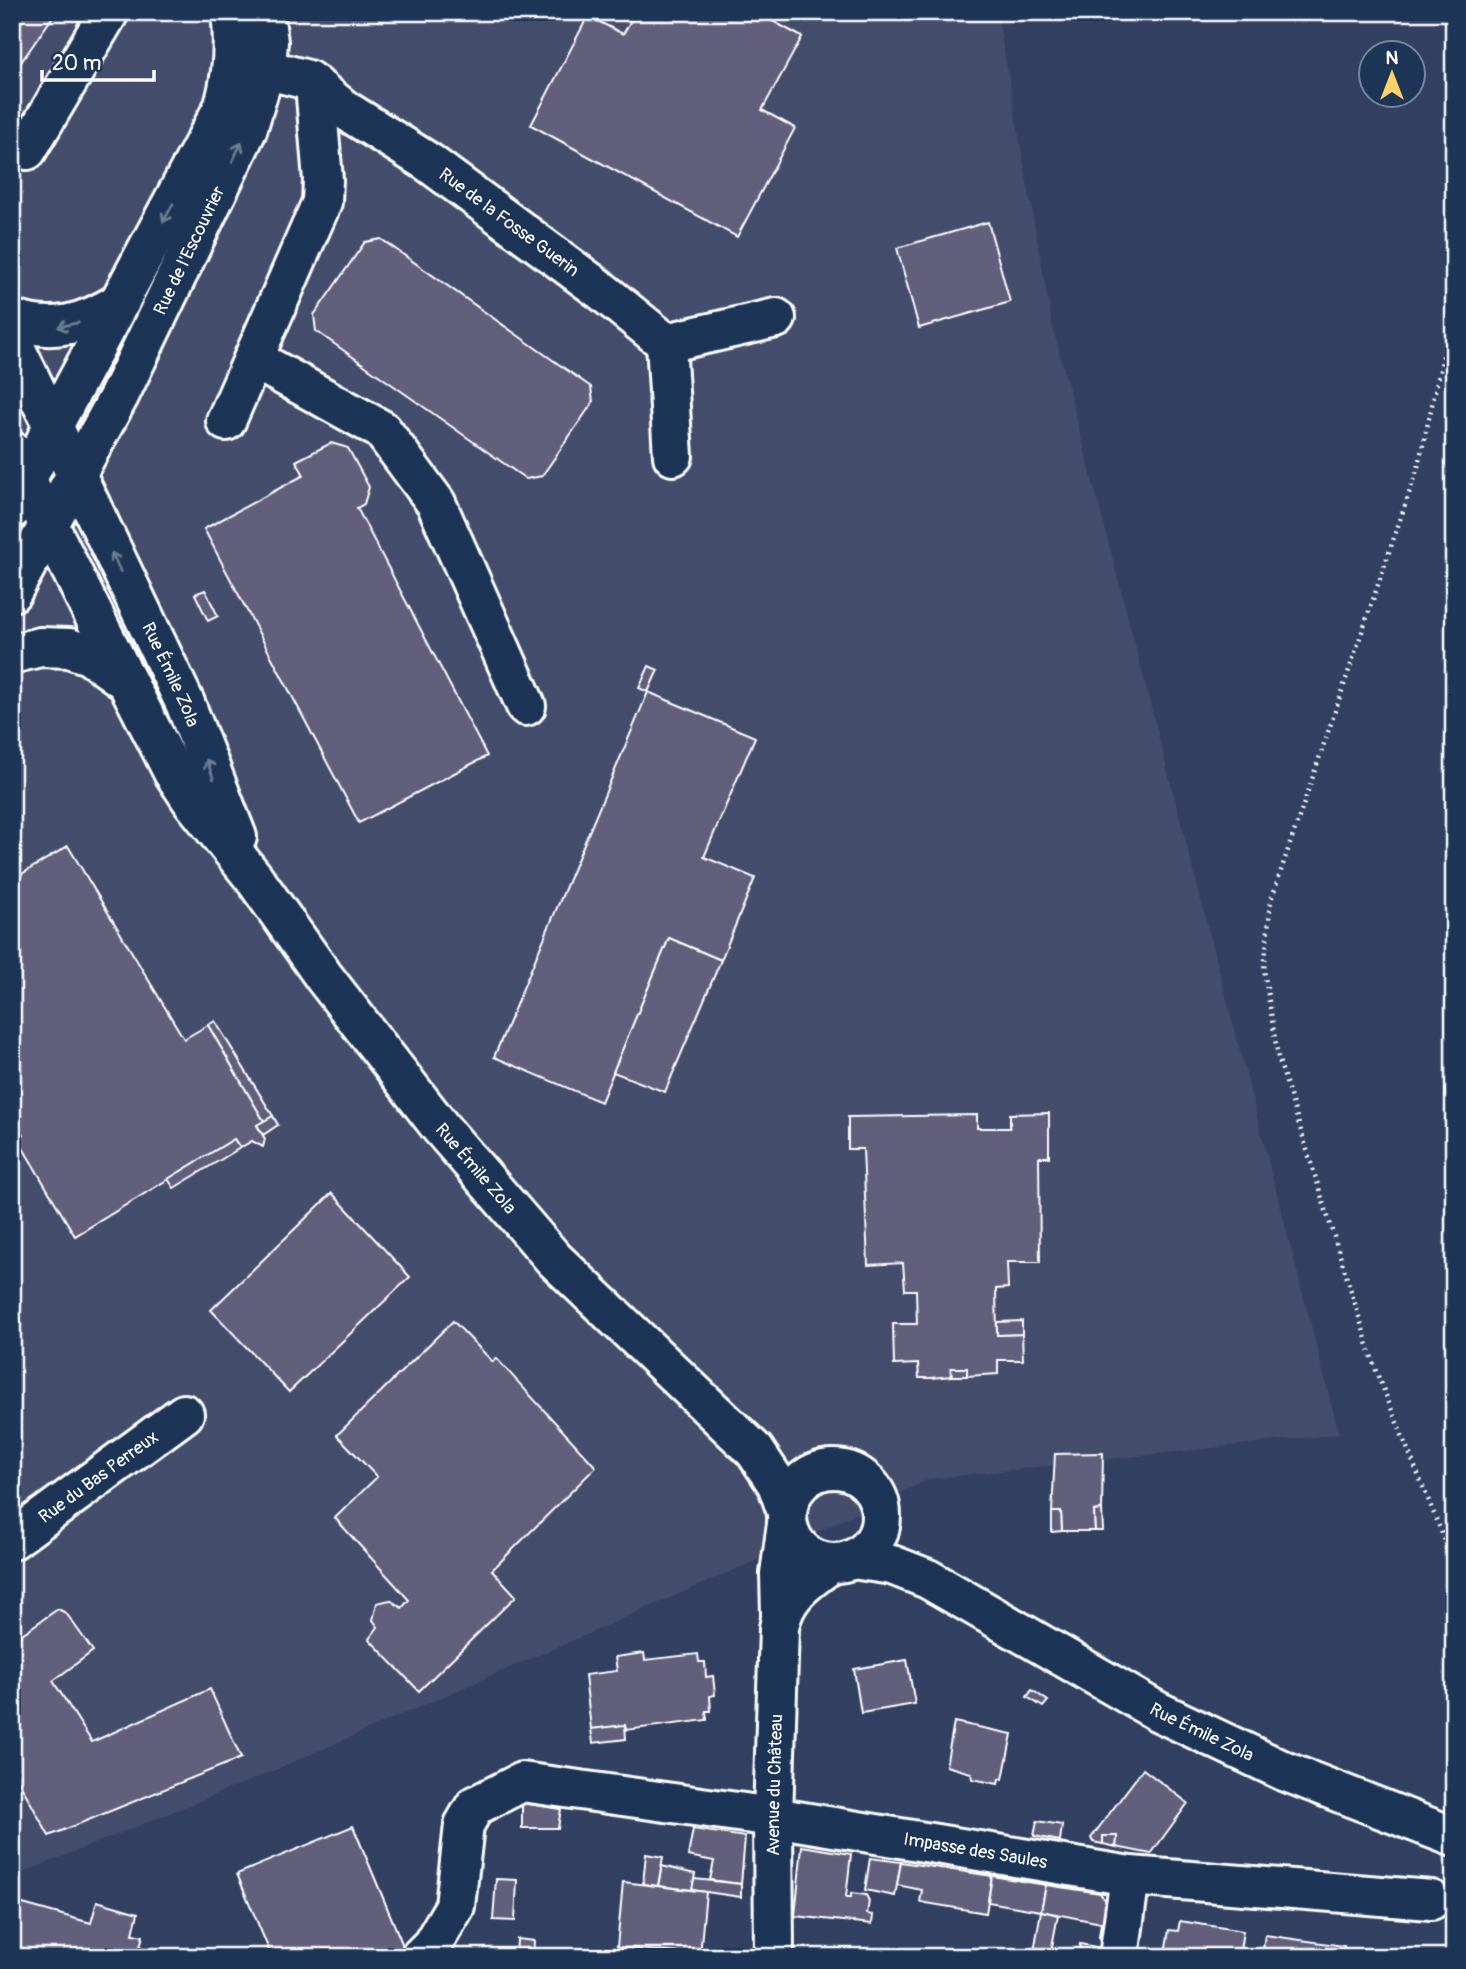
<svg xmlns="http://www.w3.org/2000/svg" width="1466" height="1969" font-family="Pangolin,sans-serif">
<style>
.built{fill:#444e6d}
.building{fill:#625e7b;stroke:#fff;stroke-width:2}
.lines{fill:none;stroke-linecap:round;stroke-linejoin:round}
.minor-casing{stroke:#fff;stroke-width:44}
.major-casing{stroke:#fff;stroke-width:44}
.path{stroke:#fff;stroke-width:4.5;stroke-dasharray:2 5;stroke-linecap:butt}
.minor{stroke:#1d3557;stroke-width:38}
.major{stroke:#1d3557;stroke-width:38}
.oneway{stroke:#6c7c92}
.labels{text-anchor:middle;dominant-baseline:central;stroke-width:5;stroke-linejoin:round;paint-order:stroke}
.street-label{font-size:18px;fill:#fff;stroke:#1d3557}
</style>
<rect width="100%" height="100%" fill="#324162"/>
<filter id="ink" filterUnits="userSpaceOnUse"><feTurbulence type="fractalNoise" baseFrequency=".0143" numOctaves="2"/><feDisplacementMap in="SourceGraphic" scale="14" xChannelSelector="R" yChannelSelector="G"/><feConvolveMatrix kernelMatrix="1 2 1 2 8 2 1 2 1" color-interpolation-filters="sRGB"/></filter>
<g filter="url(#ink)">
<path class="built" d="M 12,12 L 997,12 L 1052,324 L 1339,1434 L 929,1479 L 757,1560 L 261,1776 L 12,1877 Z"/>
<g class="building">
<path d="M 12,12 L 56,12 L 12,75 Z"/>
<path d="M 636,12 L 756,12 L 802,37 L 762,110 L 795,128 L 737,237 L 531,125 L 588,16 L 623,34 Z"/>
<path d="M 988,222 L 1010,302 L 919,328 L 897,248 Z"/>
<path d="M 381,239 L 591,387 L 593,402 L 542,476 L 526,479 L 316,331 L 314,315 L 365,242 Z"/>
<path d="M 331,443 L 348,448 L 369,487 L 364,504 L 357,508 L 487,756 L 359,823 L 204,529 L 304,475 L 296,461 Z"/>
<path d="M 205,590 L 218,616 L 208,621 L 195,594 Z"/>
<path d="M 649,666 L 658,670 L 648,692 L 639,688 Z"/>
<path d="M 648,692 L 755,737 L 704,857 L 755,878 L 721,960 L 669,938 L 601,1102 L 494,1057 Z"/>
<path d="M 68,846 L 184,1039 L 208,1025 L 264,1121 L 257,1125 L 265,1139 L 263,1147 L 252,1141 L 240,1148 L 234,1139 L 75,1236 L 17,1138 L 23,1135 L 12,1115 L 12,880 Z"/>
<path d="M 669,938 L 721,960 L 665,1092 L 613,1072 Z"/>
<path d="M 215,1021 L 273,1116 L 264,1121 L 208,1025 Z"/>
<path d="M 1049,1113 L 1049,1157 L 1039,1157 L 1040,1262 L 1007,1262 L 1008,1288 L 996,1289 L 997,1335 L 1022,1334 L 1023,1360 L 998,1360 L 998,1374 L 967,1376 L 967,1368 L 951,1368 L 952,1376 L 931,1378 L 919,1378 L 918,1364 L 894,1365 L 893,1324 L 917,1324 L 916,1290 L 905,1290 L 903,1263 L 868,1265 L 863,1149 L 848,1149 L 848,1117 L 977,1115 L 977,1128 L 1010,1128 L 1010,1114 Z"/>
<path d="M 273,1116 L 278,1125 L 263,1135 L 257,1125 Z"/>
<path d="M 234,1139 L 240,1148 L 174,1188 L 168,1179 Z"/>
<path d="M 332,1193 L 410,1277 L 289,1392 L 211,1310 Z"/>
<path d="M 453,1321 L 493,1362 L 496,1358 L 596,1467 L 492,1570 L 516,1596 L 419,1691 L 369,1639 L 378,1627 L 373,1620 L 377,1603 L 390,1600 L 402,1608 L 409,1600 L 335,1518 L 377,1477 L 337,1435 Z"/>
<path d="M 1022,1321 L 1022,1334 L 997,1335 L 997,1322 Z"/>
<path d="M 951,1368 L 967,1368 L 967,1376 L 952,1376 Z"/>
<path d="M 1103,1453 L 1102,1510 L 1094,1511 L 1095,1531 L 1062,1531 L 1061,1512 L 1052,1512 L 1055,1454 Z"/>
<path d="M 1102,1510 L 1103,1531 L 1095,1531 L 1094,1511 Z"/>
<path d="M 1052,1512 L 1061,1512 L 1062,1531 L 1052,1532 Z"/>
<path d="M 58,1609 L 66,1613 L 93,1651 L 53,1681 L 92,1742 L 210,1689 L 241,1758 L 49,1836 L 12,1769 L 12,1641 Z"/>
<path d="M 644,1653 L 645,1660 L 698,1654 L 699,1662 L 705,1662 L 706,1677 L 713,1676 L 715,1695 L 710,1696 L 711,1711 L 706,1711 L 707,1720 L 626,1730 L 625,1725 L 591,1729 L 585,1675 L 617,1671 L 615,1657 Z"/>
<path d="M 907,1660 L 915,1704 L 861,1713 L 854,1669 Z"/>
<path d="M 1032,1690 L 1048,1701 L 1043,1707 L 1027,1697 Z"/>
<path d="M 954,1722 L 1012,1734 L 1003,1779 L 999,1779 L 998,1784 L 972,1779 L 971,1773 L 946,1766 Z"/>
<path d="M 625,1725 L 626,1739 L 593,1743 L 591,1729 Z"/>
<path d="M 1143,1769 L 1188,1803 L 1151,1854 L 1116,1847 L 1117,1836 L 1103,1836 L 1103,1844 L 1093,1842 L 1091,1838 Z"/>
<path d="M 522,1803 L 561,1809 L 558,1828 L 522,1828 Z"/>
<path d="M 1037,1821 L 1062,1825 L 1060,1841 L 1034,1836 Z"/>
<path d="M 353,1826 L 404,1948 L 383,1957 L 272,1957 L 237,1874 Z"/>
<path d="M 693,1829 L 745,1837 L 741,1884 L 710,1880 L 714,1861 L 688,1856 Z"/>
<path d="M 1103,1836 L 1117,1836 L 1116,1847 L 1103,1844 Z"/>
<path d="M 802,1846 L 851,1854 L 846,1897 L 851,1897 L 851,1893 L 866,1895 L 869,1901 L 867,1914 L 873,1915 L 872,1924 L 795,1916 Z"/>
<path d="M 646,1854 L 663,1857 L 658,1886 L 643,1884 Z"/>
<path d="M 870,1858 L 901,1862 L 895,1896 L 865,1890 Z"/>
<path d="M 901,1862 L 992,1876 L 986,1913 L 920,1902 L 922,1890 L 897,1885 Z"/>
<path d="M 662,1866 L 695,1874 L 692,1890 L 658,1886 Z"/>
<path d="M 992,1876 L 1046,1885 L 1041,1911 L 988,1902 Z"/>
<path d="M 496,1879 L 517,1880 L 515,1921 L 493,1920 Z"/>
<path d="M 694,1879 L 741,1884 L 741,1897 L 692,1890 Z"/>
<path d="M 623,1882 L 706,1892 L 700,1955 L 617,1947 Z"/>
<path d="M 1046,1885 L 1100,1893 L 1113,1913 L 1109,1939 L 1099,1937 L 1101,1923 L 1041,1911 Z"/>
<path d="M 12,1901 L 91,1923 L 97,1901 L 138,1913 L 133,1934 L 143,1936 L 137,1957 L 12,1957 Z"/>
<path d="M 1041,1911 L 1058,1915 L 1050,1957 L 1033,1957 Z"/>
<path d="M 1180,1921 L 1243,1931 L 1239,1957 L 1174,1957 L 1174,1954 L 1165,1952 L 1169,1930 L 1178,1931 Z"/>
<path d="M 1265,1935 L 1344,1946 L 1343,1957 L 1262,1957 Z"/>
<path d="M 517,1939 L 534,1941 L 533,1957 L 516,1957 Z"/>
<path d="M 1080,1944 L 1107,1949 L 1106,1957 L 1069,1957 L 1078,1956 Z"/>
<path d="M 658,1952 L 711,1955 L 711,1957 L 658,1957 Z"/>
</g>
<g class="lines">
<g class="minor-casing">
<g id="minor">
<path id="s1" d="M 233,61 L 308,80 L 345,110 L 428,162 L 602,291 L 666,343 L 776,318"/>
<path d="M 27,150 L 109,12"/>
<path d="M 12,319 C 52,334 85,324 120,302"/>
<path d="M 12,341 L 53,426"/>
<path d="M 666,343 L 673,456"/>
<path d="M 254,359 L 382,430 L 436,503 L 526,706"/>
<path d="M 226,421 L 322,202 L 323,180 L 315,85"/>
<path d="M 53,426 L 224,106 C 233,74 235,45 231,12"/>
<path d="M 12,451 L 127,682"/>
<path id="s2" d="M 12,592 L 119,396 L 247,130 L 266,67 L 268,42 L 264,12"/>
<path id="s3" d="M 12,1540 L 184,1414"/>
<path d="M 781,1615 L 780,1574 L 787,1524"/>
<path id="s4" d="M 420,1957 L 432,1945 L 455,1906 L 464,1825 L 475,1806 L 522,1782 L 773,1817 L 1130,1876 L 1431,1900"/>
<path id="s5" d="M 774,1957 L 773,1817 L 779,1628 C 784,1596 807,1581 832,1563"/>
<path d="M 1119,1957 L 1130,1876"/>
</g>
</g>
<g class="major-casing">
<g id="major">
<path id="s6" d="M 53,426 L 185,703 L 237,837"/>
<path d="M 12,509 L 53,426"/>
<path id="s7" d="M 12,654 L 40,647 L 69,648 L 89,655 L 127,682 L 173,772 L 193,802 L 254,878 L 324,977 L 441,1128 L 554,1259 L 755,1451 L 777,1484 L 787,1512"/>
<circle cx="834" cy="1516" r="47"/>
<path id="s8" d="M 853,1559 L 892,1565 L 928,1579 L 1157,1711 L 1284,1771 L 1454,1837"/>
</g>
</g>
<path class="path" d="M 1454,308 L 1418,467 L 1271,900 L 1264,970 L 1278,1057 L 1376,1371 L 1454,1563"/>
<use href="#minor" class="minor"/>
<use href="#major" class="major"/>
</g>
<defs><path id="oneway-shaft" d="M-6 0H5M1.5-3L5.5 0L1.5 3" fill="none" stroke-width="1.6" stroke-linecap="round" stroke-linejoin="round" transform="scale(1.75)"/></defs>
<g class="oneway">
<use href="#oneway-shaft" transform="translate(237 152) rotate(-64)"/>
<use href="#oneway-shaft" transform="translate(168 213) rotate(118)"/>
<use href="#oneway-shaft" transform="translate(68 325) rotate(167)"/>
<use href="#oneway-shaft" transform="translate(116 562) rotate(-115)"/>
<use href="#oneway-shaft" transform="translate(210 769) rotate(-110)"/>
</g>
</g>
<g class="labels">
<g class="street-label">
<text stroke="none"><textPath href="#s1" startOffset="324">Rue de la Fosse Guerin</textPath></text>
<text stroke="none"><textPath href="#s2" startOffset="385">Rue de l'Escouvrier</textPath></text>
<text stroke="none"><textPath href="#s6" startOffset="275">Rue Émile Zola</textPath></text>
<text stroke="none"><textPath href="#s7" startOffset="726">Rue Émile Zola</textPath></text>
<text stroke="none"><textPath href="#s3" startOffset="107">Rue du Bas Perreux</textPath></text>
<text stroke="none"><textPath href="#s8" startOffset="392">Rue Émile Zola</textPath></text>
<text stroke="none"><textPath href="#s5" startOffset="172">Avenue du Château</textPath></text>
<text stroke="none"><textPath href="#s4" startOffset="677">Impasse des Saules</textPath></text>
</g>
</g>
<rect width="1466" height="1969" fill="none" stroke="#1d3557" stroke-width="42"/>
<rect x="21" y="21" width="1424" height="1927" fill="none" stroke="#fff" stroke-width="2.5" filter="url(#ink)"/>
<g transform="translate(1392 74)"><circle r="33" fill="#1d3557" stroke="#77869a" stroke-width="2"/>
<path d="M0-5L12 26L0 18L-12 26Z" fill="#ffd166"/>
<text y="-10" font-size="19" font-weight="bold" text-anchor="middle" fill="#ffffff">N</text>
</g>
<path d="M42 70v10h112v-10" fill="none" stroke="#ffffff" stroke-width="3.5"/>
<text x="52" y="70" font-size="21" fill="#ffffff" stroke="#1d3557" stroke-width="5" paint-order="stroke">20 m</text>
</svg>
